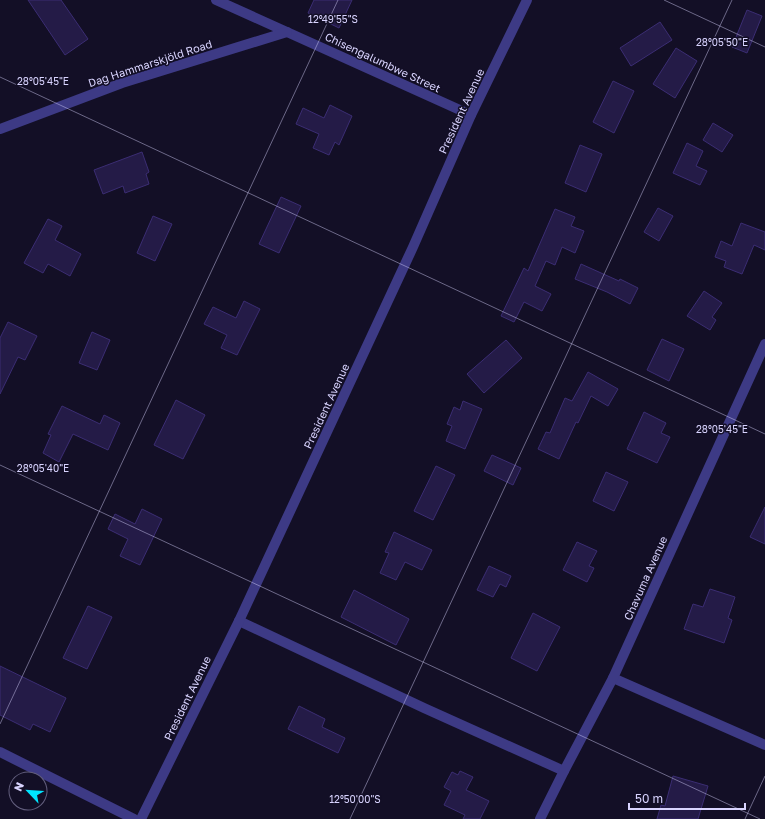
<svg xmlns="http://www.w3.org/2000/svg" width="765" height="819" font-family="'Golos Text',sans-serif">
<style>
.building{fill:#241b47;stroke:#3b2d73}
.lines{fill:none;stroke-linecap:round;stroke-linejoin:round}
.minor{stroke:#3d3a85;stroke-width:10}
.tertiary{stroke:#3d3a85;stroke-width:10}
.ticks{fill:none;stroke:#d9d4ff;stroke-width:1;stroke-opacity:0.45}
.labels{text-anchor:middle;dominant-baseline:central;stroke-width:3;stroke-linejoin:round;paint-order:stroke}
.street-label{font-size:11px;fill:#d9d4ff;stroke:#130f26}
.ticks-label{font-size:10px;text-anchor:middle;fill:#d9d4ff;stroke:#130f26;stroke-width:3;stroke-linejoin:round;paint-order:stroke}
</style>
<rect width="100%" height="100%" fill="#130f26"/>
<g class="building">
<path d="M 28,0 L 61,0 L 88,39 L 65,55 Z"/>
<path d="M 314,0 L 352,0 L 339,28 L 308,13 Z"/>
<path d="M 747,10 L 762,16 L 747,53 L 732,47 Z"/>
<path d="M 660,22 L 672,40 L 631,66 L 620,48 Z"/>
<path d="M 676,48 L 697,61 L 675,98 L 653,84 Z"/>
<path d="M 613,81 L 634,91 L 614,133 L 593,122 Z"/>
<path d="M 330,105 L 352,116 L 339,145 L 335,142 L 329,155 L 313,148 L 319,134 L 296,124 L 303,108 L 324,118 Z"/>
<path d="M 713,123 L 733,135 L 722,152 L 703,140 Z"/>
<path d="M 687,143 L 703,151 L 696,166 L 707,171 L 700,185 L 673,173 Z"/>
<path d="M 580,145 L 602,154 L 586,192 L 565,183 Z"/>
<path d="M 142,152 L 149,172 L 146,174 L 149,184 L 125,193 L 123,186 L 103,194 L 94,170 Z"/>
<path d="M 281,197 L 301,206 L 279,253 L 259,244 Z"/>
<path d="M 658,208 L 673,216 L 659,241 L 644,232 Z"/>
<path d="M 555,209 L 575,217 L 571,226 L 584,231 L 575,253 L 562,247 L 555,265 L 546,261 L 535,286 L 551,294 L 542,311 L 524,302 L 514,322 L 501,316 L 524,268 L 528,271 Z"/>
<path d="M 153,216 L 172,224 L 155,261 L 137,253 Z"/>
<path d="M 48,219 L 62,226 L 55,240 L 81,254 L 70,276 L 48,264 L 43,273 L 24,263 Z"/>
<path d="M 741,223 L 765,232 L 765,250 L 754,245 L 742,274 L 724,267 L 726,261 L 715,257 L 721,241 L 732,246 Z"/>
<path d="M 581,264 L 619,281 L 620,279 L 638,288 L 630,304 L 607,292 L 575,279 Z"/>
<path d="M 704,291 L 722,303 L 712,317 L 716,320 L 710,330 L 687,316 Z"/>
<path d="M 244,301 L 260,309 L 237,355 L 221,348 L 227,335 L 204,324 L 213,307 L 236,318 Z"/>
<path d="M 8,322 L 37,336 L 25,360 L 18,357 L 0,394 L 0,338 Z"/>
<path d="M 92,332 L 110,340 L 97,370 L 79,363 Z"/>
<path d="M 662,339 L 684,349 L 669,381 L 647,370 Z"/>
<path d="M 506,340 L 522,358 L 484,393 L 467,374 Z"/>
<path d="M 588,372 L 618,389 L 608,406 L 591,396 L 578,423 L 576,422 L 559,459 L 538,449 L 546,432 L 550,433 L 565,398 L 572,401 Z"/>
<path d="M 176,400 L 205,415 L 183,459 L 154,445 Z"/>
<path d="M 463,401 L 482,409 L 465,449 L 446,441 L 452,426 L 447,424 L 454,407 L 460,410 Z"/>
<path d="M 62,406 L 100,424 L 104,415 L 120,423 L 108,450 L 73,434 L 59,462 L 43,453 L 51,435 L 48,434 Z"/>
<path d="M 644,412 L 666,423 L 661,433 L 670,437 L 657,463 L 627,449 Z"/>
<path d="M 492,455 L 521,468 L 513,485 L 484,471 Z"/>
<path d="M 436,466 L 455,475 L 433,520 L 414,511 Z"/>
<path d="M 606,472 L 628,482 L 614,511 L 593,501 Z"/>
<path d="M 765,507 L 765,544 L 750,537 Z"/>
<path d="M 142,509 L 162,519 L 140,565 L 120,556 L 128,539 L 108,529 L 115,514 L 135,524 Z"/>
<path d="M 394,532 L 432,550 L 422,570 L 405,562 L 396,580 L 380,573 L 389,553 L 385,552 Z"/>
<path d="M 577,542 L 597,551 L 589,566 L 594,568 L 587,582 L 563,570 Z"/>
<path d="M 489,566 L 511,576 L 506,587 L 500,584 L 493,597 L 477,590 Z"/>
<path d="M 710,589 L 735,597 L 728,618 L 732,620 L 724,643 L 684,629 L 693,604 L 703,607 Z"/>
<path d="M 354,590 L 409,619 L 396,645 L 341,617 Z"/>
<path d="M 88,606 L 112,617 L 87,669 L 63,658 Z"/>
<path d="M 533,613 L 560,627 L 537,671 L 511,658 Z"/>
<path d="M 0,666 L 66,698 L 50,732 L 33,724 L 30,730 L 0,715 Z"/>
<path d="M 299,706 L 325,719 L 322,727 L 345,738 L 338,753 L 288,729 Z"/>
<path d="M 460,771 L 473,777 L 466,790 L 489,801 L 480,819 L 463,819 L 465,815 L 444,805 L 451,791 L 444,787 L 452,772 L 458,775 Z"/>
<path d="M 673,776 L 708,786 L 698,819 L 657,819 L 661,805 L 665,806 Z"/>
</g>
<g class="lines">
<g class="minor">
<path d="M 216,0 L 471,115"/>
<path d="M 0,129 L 122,83 L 287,32"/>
<path d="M 239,621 L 424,708 L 564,771"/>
<path d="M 613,678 L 765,745"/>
<path d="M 0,752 L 134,819"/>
<path d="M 540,819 L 564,771 L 613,678 L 765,344"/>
</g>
<path class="tertiary" d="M 141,819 L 239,621 L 413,247 L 471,115 L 527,0"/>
</g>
<path class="ticks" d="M 664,0 L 765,47M 0,77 L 765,434M 0,465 L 760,819M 0,724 L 338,0M 350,819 L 732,0M 745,819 L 765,776"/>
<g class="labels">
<g class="street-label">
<text transform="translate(383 62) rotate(25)">Chisengalumbwe Street</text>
<text transform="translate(150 63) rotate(-18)">Dag Hammarskjöld Road</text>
<text transform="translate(461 111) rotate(-65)">President Avenue</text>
<text transform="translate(326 406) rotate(-65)">President Avenue</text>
<text transform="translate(645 578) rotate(-66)">Chavuma Avenue</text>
<text transform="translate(187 698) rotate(-64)">President Avenue</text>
</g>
</g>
<g class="ticks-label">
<text x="333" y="23">12°49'55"S</text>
<text x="722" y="46">28°05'50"E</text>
<text x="43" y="85">28°05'45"E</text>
<text x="722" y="433">28°05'45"E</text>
<text x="43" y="472">28°05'40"E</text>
<text x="355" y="803">12°50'00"S</text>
</g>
<g transform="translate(28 791) rotate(295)"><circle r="19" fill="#130f26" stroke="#625e7d"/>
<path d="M0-3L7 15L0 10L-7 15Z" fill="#00e5ff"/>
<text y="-6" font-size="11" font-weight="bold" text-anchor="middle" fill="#d9d4ff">N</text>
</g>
<path d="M629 803v6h116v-6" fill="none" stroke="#d9d4ff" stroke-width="2"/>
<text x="635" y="803" font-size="12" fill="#d9d4ff" stroke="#130f26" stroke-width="3" paint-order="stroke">50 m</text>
</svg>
